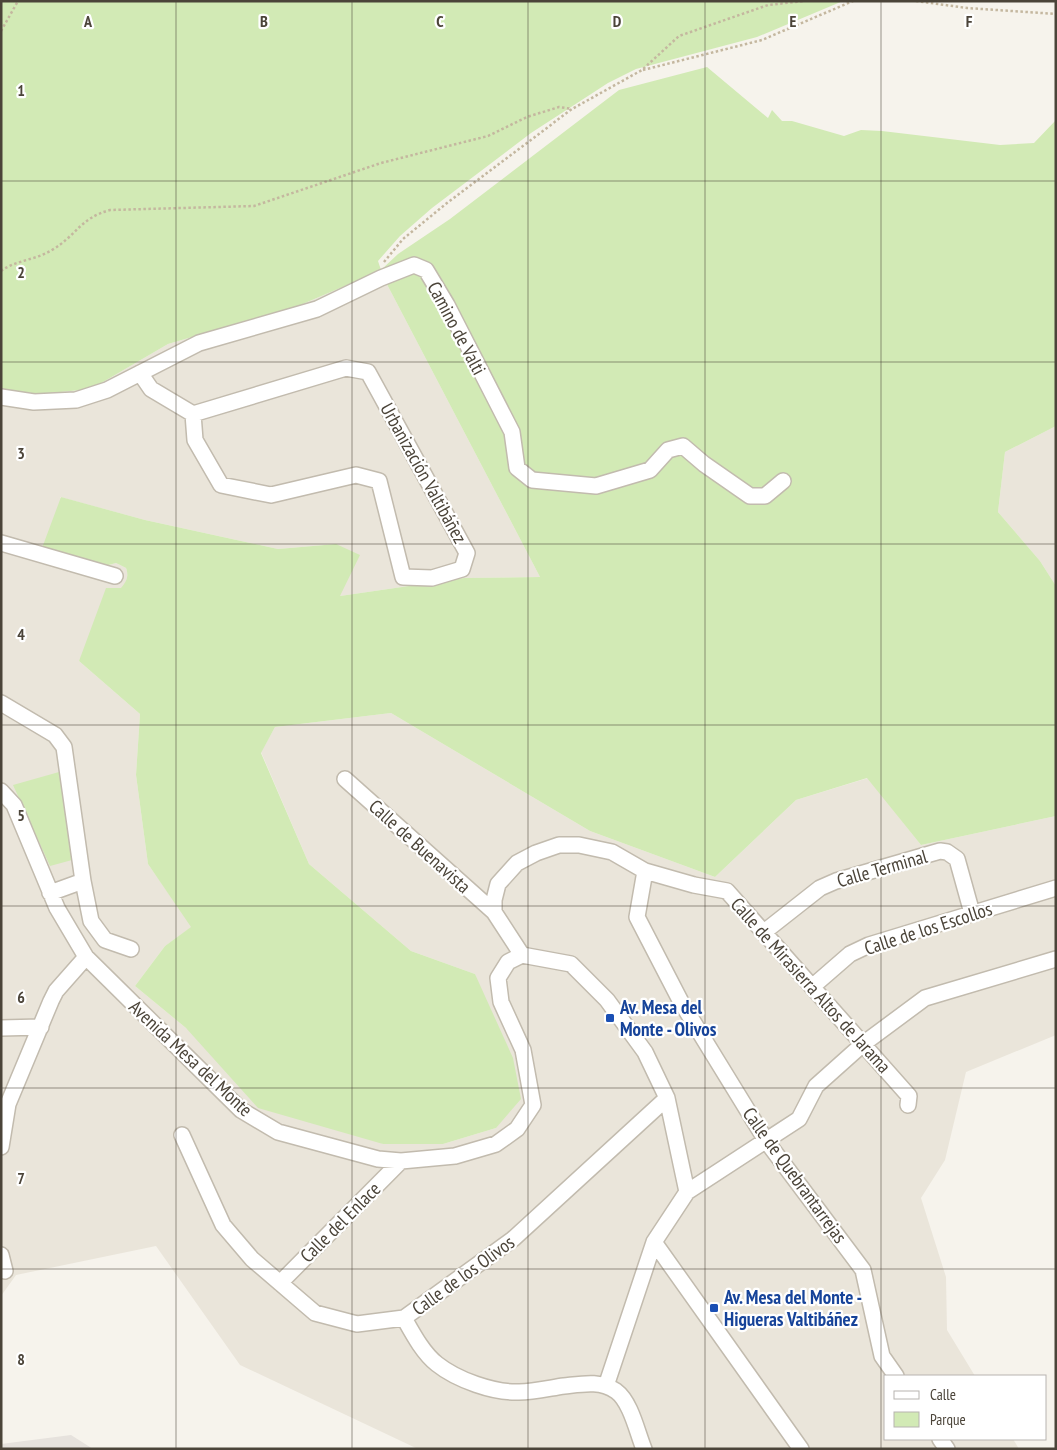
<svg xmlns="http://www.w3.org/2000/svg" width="1057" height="1450" font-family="'PT Sans Narrow',sans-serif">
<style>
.residential{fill:#eae5da}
.industrial{fill:#e6e2dd}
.green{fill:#d2eab5}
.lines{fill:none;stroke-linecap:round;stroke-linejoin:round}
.street-casing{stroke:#c2bbae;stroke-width:18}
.path{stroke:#c4b79f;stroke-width:2.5;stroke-dasharray:2.5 2.5;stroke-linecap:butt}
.street{stroke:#fff;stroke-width:15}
.grid{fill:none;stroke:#4b4439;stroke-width:1;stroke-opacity:0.55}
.transit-dot{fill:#1a4fb4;stroke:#fff;stroke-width:2}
.labels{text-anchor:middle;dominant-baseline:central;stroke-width:4.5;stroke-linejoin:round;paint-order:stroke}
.street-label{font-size:19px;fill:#4b4439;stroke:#fff}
.transit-label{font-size:19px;font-weight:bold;fill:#164399;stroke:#fff;text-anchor:start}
.grid-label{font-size:16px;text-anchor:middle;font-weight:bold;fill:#4b4439;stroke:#fff;stroke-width:4.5;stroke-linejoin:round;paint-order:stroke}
</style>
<rect width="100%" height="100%" fill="#f6f3ec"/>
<path class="residential" d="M380,271L540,577L464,578L340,596L336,544L278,549L145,520L60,497L105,566L116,563L126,568L128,574L126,582L79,661L140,714L136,775L148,864L192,927L165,946L135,986L186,1028L383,1144H443L496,1128L475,974L411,951L309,864L261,752L275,727L391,713L590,831L715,877L796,800L868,778L921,845L1056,816V1035L966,1072L945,1160L921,1198L946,1277L947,1330L975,1376H886V1439H1013L1019,1449H418L240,1365L156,1246L16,1275L1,1296V389L40,394L91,389L168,344L298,306Z
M1056,426V586L1040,561L998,512L1005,452Z"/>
<path class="industrial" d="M71,1435L93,1449H1V1444Z"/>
<path class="green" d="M1,1H843L757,37L636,69L608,83L531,133L432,208L400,236L378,261L381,270L398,254L450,219L619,90L707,67L768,118L772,110L782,121H792L844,136L861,130L882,131L1000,145L1034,143L1056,120V426L1005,452L998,512L1040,561L1056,586V816L921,845L867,778L796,800L715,877L590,831L391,713L275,727L261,753L309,864L411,951L475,974L513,1058L521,1099L496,1128L443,1144H383L258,1108L186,1028L135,986L165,946L191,927L148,864L136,775L140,714L79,661L106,588H121C127,581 129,576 126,568L116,563L105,566L42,548L61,497L145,520L278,549L336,544L360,555L340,596L464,578L540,577L380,271L298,306L168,344L91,389L40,394L1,389Z
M59,772L72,860L50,866L13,785Z"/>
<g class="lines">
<g class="street-casing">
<path id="street" d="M140,373L151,389L193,414L346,368L368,372L467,553L462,569L432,578L403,577L379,481L356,475L271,495L221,485L195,440L193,414
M1,397L34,402L76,400L107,390L199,343L317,309L381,278L414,265L426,270L447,305L512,432L517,468L532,480L596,486L650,470L668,450L683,446L704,464L750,496H765L783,481
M1,543L115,576
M1,703L55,735L64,747L83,881L50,893
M345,779L494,912
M1,791L14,805L57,908L86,957L241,1110L278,1132L378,1159L401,1161L455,1156L496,1144L517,1129L533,1105L523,1050L501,1002L498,978L508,962L522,955L571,964L607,1000L645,1052L667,1098L687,1192
M645,871L637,917L681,1002L767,1142L863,1270L882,1356L896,1376
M83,881L91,921L105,940L131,949
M764,932L820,888L836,881L940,851L947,852L957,859L972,913
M522,955L494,912V900L498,884L517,863L536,853L559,845H579L612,852L645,871L694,885L727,891L909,1096L908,1105
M812,987L850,954L869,945L1056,888
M1,1028L41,1027
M182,1135L223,1225L252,1259L315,1313L357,1324L404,1318L513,1239L667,1098
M1,1147L8,1104L51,1001L56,991L86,957
M654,1242L801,1449
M1,1255L5,1271
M280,1283L401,1161
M404,1318C413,1334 423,1353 437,1364C457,1380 494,1393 519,1392C534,1392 550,1388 564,1386C582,1384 600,1380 616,1391C631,1402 637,1432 644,1449
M606,1386L654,1242L687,1192L799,1119L816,1086L863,1044L925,998L1056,959
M940,1439L947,1449"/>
</g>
<path class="path" d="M916,1L967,8L1056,14
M1,31L18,1
M643,70L762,40L853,1
M384,262L403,239L447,203L572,109L642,70L679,36L768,5L804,1
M1,271C16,260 36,260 52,250C76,236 80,218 110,210L254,206L381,163L488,136L527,117L559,107L572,109"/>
<use href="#street" class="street"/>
</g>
<path class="grid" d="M176,1V1449M352,1V1449M528,1V1449M705,1V1449M881,1V1449M1,181H1056M1,362H1056M1,544H1056M1,725H1056M1,906H1056M1,1088H1056M1,1269H1056"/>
<g class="transit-dot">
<rect x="605" y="1013" width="10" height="10" rx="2.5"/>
<rect x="709" y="1303" width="10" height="10" rx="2.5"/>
</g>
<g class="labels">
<g class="street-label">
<text transform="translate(457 328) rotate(62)">Camino de Valti</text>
<text transform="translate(424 473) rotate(61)">Urbanización Valtibáñez</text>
<text transform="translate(420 846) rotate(42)">Calle de Buenavista</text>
<text transform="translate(882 868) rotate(-16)">Calle Terminal</text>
<text transform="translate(928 928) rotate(-18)">Calle de los Escollos</text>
<text transform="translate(811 985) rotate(48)">Calle de Mirasierra Altos de Jarama</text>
<text transform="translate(191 1058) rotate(43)">Avenida Mesa del Monte</text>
<text transform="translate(795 1175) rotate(54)">Calle de Quebrantarrejas</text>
<text transform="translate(340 1222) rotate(-45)">Calle del Enlace</text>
<text transform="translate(463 1275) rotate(-36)">Calle de los Olivos</text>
</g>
<g class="transit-label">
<text x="620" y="1007">Av. Mesa del<tspan x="620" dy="22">Monte - Olivos</tspan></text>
<text x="724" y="1297">Av. Mesa del Monte -<tspan x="724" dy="22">Higueras Valtibáñez</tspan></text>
</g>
</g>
<g class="grid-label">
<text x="88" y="27">A</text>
<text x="264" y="27">B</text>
<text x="440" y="27">C</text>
<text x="617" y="27">D</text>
<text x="793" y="27">E</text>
<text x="969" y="27">F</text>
<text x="21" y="96">1</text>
<text x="21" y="278">2</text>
<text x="21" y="459">3</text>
<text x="21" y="640">4</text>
<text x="21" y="821">5</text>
<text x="21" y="1003">6</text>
<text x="21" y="1184">7</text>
<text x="21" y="1365">8</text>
</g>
<rect width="1057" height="1450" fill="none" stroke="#4b4439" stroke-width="5"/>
<rect x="884" y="1375" width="162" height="65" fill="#ffffff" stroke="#b7b4b0"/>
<rect x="894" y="1391" width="25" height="8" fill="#ffffff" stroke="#b7b4b0"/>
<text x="930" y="1400" font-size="15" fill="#4b4439">Calle</text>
<rect x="894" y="1412" width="25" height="15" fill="#d2eab5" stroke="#b7b4b0"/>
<text x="930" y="1425" font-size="15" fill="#4b4439">Parque</text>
</svg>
